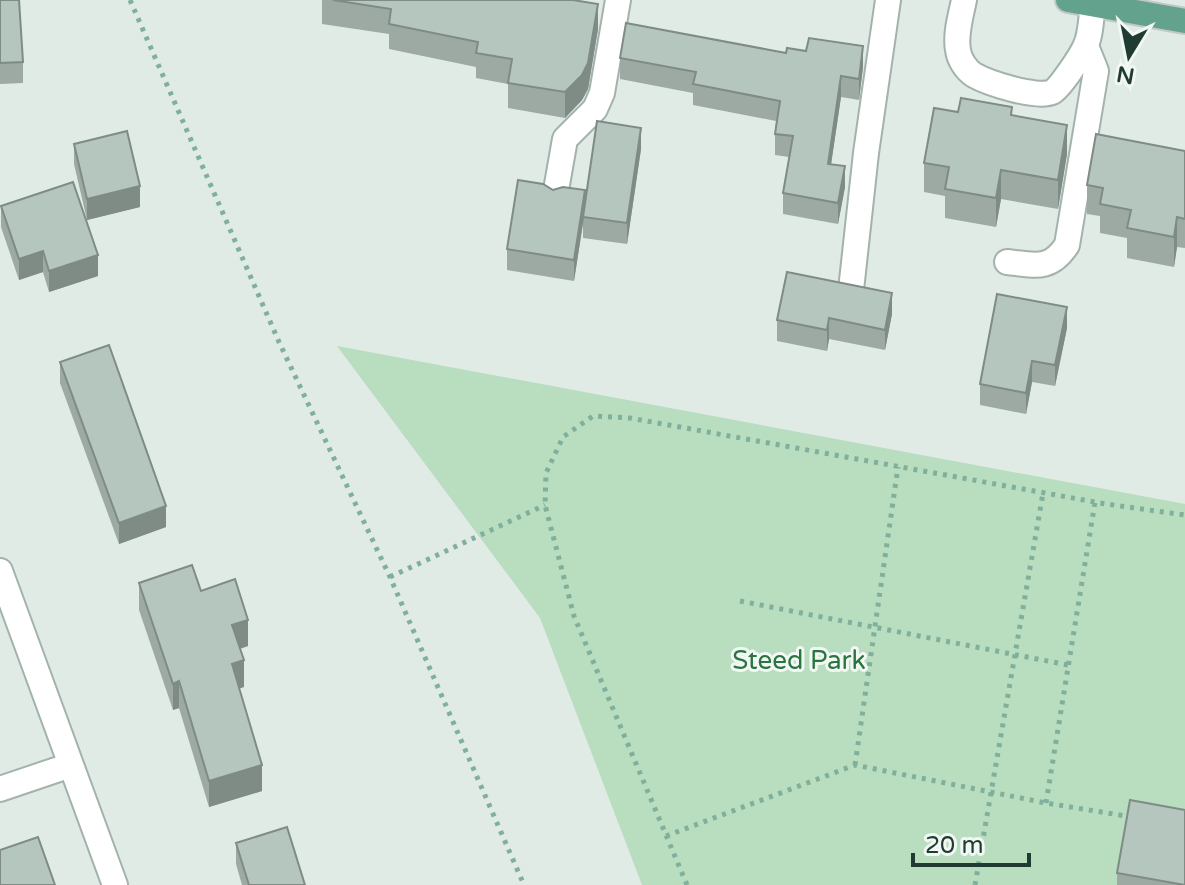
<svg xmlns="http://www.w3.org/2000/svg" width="1185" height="885" font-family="'Varela Round',sans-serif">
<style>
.green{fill:#b8ddbf}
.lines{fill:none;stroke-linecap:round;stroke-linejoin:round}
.minor-casing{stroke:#a3b3ac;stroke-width:28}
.major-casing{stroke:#c1c8c6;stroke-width:28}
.path{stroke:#80b09c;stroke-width:5;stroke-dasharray:4 6;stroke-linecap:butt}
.minor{stroke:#fff;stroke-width:24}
.major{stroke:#63a28c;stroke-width:24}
.wall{fill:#9caaa3}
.shaded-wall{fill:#7f8b85}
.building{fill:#b5c6be;stroke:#7f8b85;stroke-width:2}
.labels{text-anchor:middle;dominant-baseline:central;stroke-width:6;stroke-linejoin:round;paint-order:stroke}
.park-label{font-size:26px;fill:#2a743f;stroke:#f1f8f4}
</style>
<rect width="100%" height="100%" fill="#e0ebe5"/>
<path class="green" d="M337,346L1185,504V885H642L540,618Z"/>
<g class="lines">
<g class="minor-casing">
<path id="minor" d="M964,0C961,15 955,34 958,50C959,59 966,70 974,75C988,83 1037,99 1052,92C1060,88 1081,56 1085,47C1091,36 1091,17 1093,4
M555,196L565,139L595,109L602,93L618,0
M1007,262C1035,265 1050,271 1067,245L1096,71L1086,46
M851,290L866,153L888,0
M0,571L115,885
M0,789L71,765"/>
</g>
<g class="major-casing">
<path id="major" d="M1068,0L1185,21"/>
</g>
<path class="path" d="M130,0L279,342L390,577L524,885
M390,577L545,505
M740,601L1068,665
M855,765L898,467
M1046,803L1095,502
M666,836L855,765L1046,803L1132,817
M687,885L574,616L545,505L546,473L563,437L593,416L630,418L1106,504L1185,515
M975,885L1043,493"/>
<use href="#minor" class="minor"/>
<use href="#major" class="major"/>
</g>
<path class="wall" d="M0,0L23,62V83L0,84Z
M322,0H573L598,29L588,89L582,100L565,118L508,108V84L476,78V67L389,49V34L322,24Z
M786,53L863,67L859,100L841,97L831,164L845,187L838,224L783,214V193L789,157L775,155V134L776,121L693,105V93L620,79V58Z
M958,112L1012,115L1067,154L1058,209L1001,199L996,227L945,218V196L924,192V163Z
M74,144L140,207L87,220L74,164Z
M641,149L627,244L583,238V222L574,281L507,270V249L553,190L585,205Z
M1185,151V248L1177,247L1174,267L1127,258V238L1100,233V216L1087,214V185Z
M1,206L98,276L49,292L43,272L19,280L1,227Z
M892,314L885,350L829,339L827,351L777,341V320Z
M1067,328L1055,386L1032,382L1026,414L980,405V384Z
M60,362L166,527L119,544L60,383Z
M139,583L201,591L248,646L240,649L244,687L239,688L262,791L209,807L179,708L173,710L139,610Z
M236,843L305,885H242L236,864Z
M1117,873L1185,885H1117Z"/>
<path class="shaded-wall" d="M598,4V29L588,89L582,100L565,118V92Z
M863,46V67L859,100V79Z
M841,76V97L828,185V164Z
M1067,125V154L1058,209V180Z
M641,128V149L627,244V223Z
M845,166V187L838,224V203Z
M1001,170V199L996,227V198Z
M140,186V207L87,220V199Z
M585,190V211L574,281V260Z
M1177,217V247L1174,267V237Z
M43,251V272L19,280V259Z
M98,255V276L49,292V271Z
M892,293V314L885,350V330Z
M1067,307V328L1055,386V365Z
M829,318V339L827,351V330Z
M1032,361V382L1026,414V393Z
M166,506V527L119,544V523Z
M248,620V646L232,651V625Z
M244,660V687L232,691V664Z
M179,681V708L173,710V684Z
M262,765V791L209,807V781Z"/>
<path class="building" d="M0,0H19L23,62L0,63Z
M333,0H573L598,4L588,63L582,75L565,92L508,83L512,59L476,53L478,42L389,24L391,9Z
M626,23L786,53L787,48L806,51L809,38L863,46L859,79L841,76L828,164L845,166L838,203L783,193L793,136L775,134L780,101L693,84L696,72L620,58Z
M961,98L1012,107L1011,115L1067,125L1058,180L1001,170L996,198L945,189L949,167L924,163L934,108L958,112Z
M597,121L641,128L627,223L583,217Z
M127,131L140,186L87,199L74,144Z
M1096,134L1185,151V219L1177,217L1174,237L1127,228L1131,210L1100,204L1103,188L1087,185Z
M518,180L543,184L553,190L563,187L585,190L574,260L507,249Z
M73,182L98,255L49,271L43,251L19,259L1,206Z
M787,272L892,293L885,330L829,318L827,330L777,320Z
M997,294L1067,307L1055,365L1032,361L1026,393L980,384Z
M109,345L166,506L119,523L60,362Z
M192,565L201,591L235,579L248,620L232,625L244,660L232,664L262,765L209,781L179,681L173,684L139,583Z
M1130,800L1185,810V885L1117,873Z
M287,827L305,885H249L236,843Z
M38,837L55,885H0V850Z"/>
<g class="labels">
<g class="park-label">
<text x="799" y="660">Steed Park</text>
</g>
</g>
<g transform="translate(1129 56) rotate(190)" stroke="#f1f8f4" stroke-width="6" paint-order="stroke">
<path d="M0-6L14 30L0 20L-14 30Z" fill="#203c32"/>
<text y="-12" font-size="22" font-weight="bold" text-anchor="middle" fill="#203c32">N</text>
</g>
<path d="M913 853v12h116v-12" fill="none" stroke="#203c32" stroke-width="4"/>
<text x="925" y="853" font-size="24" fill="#203c32" stroke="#f1f8f4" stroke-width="6" paint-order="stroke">20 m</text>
</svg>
